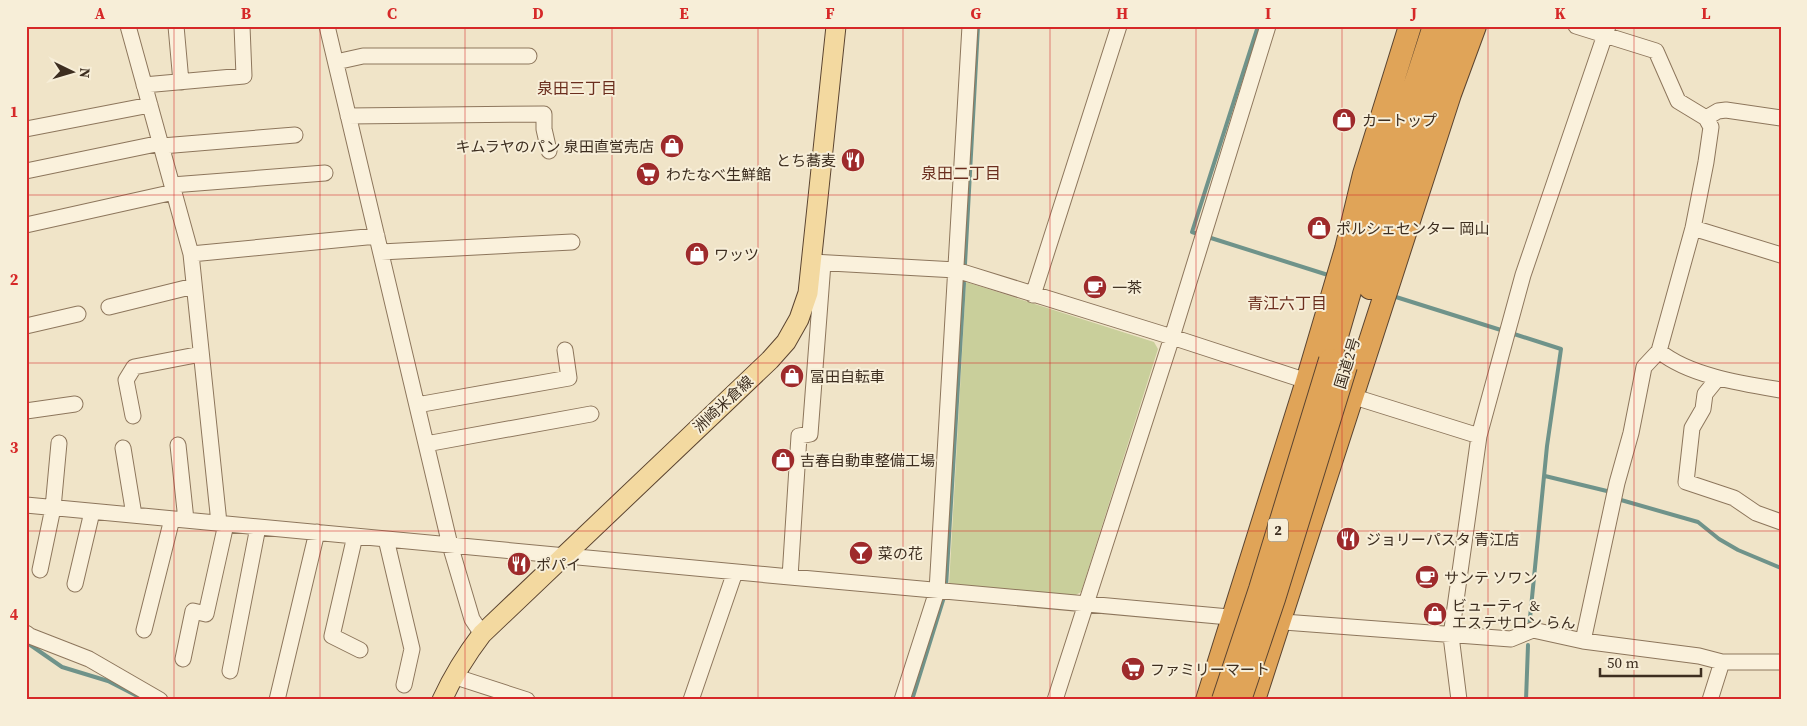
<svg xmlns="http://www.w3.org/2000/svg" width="1807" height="726" font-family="'Source Serif 4','Noto Sans JP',serif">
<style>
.green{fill:#c9cf9b}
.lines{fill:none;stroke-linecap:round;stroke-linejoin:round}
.stream{stroke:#6f938a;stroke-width:4}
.minor-casing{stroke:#8d765c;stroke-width:17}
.major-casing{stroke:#5b4430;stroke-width:21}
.highway-casing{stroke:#5b4430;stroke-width:24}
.minor{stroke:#faf1dc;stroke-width:15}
.major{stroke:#f3d9a0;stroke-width:19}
.highway{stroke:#e0a458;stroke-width:22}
.highway-bridge-casing{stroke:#5b4430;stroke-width:24;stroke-linecap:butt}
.highway-bridge{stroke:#e0a458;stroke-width:22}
.grid{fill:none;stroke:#d62828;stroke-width:1;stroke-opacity:0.55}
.labels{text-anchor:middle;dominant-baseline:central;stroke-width:4;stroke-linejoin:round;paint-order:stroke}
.shield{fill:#f7eed8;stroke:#756857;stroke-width:1}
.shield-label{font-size:14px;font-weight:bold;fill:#3d2e20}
.poi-label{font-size:15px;fill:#3d2e20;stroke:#f7eed8;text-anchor:start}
.street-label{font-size:15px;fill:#3d2e20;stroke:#f7eed8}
.neighbourhood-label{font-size:16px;fill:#6b2e1e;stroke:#f7eed8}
.neatline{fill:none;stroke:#d62828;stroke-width:2}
.grid-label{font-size:16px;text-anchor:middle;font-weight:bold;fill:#d62828}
</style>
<rect width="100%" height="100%" fill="#f0e4c8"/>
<path class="green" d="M966,282L1154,342L1158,349L1081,592L1074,596L949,585Z"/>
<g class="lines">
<path class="stream" d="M1195,233L1192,232L1258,26
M1211,238L1328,275
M965,264L978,26
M1396,297L1504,331
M1511,333L1561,349L1547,446L1529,628
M1545,476L1611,492
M1621,500L1698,522L1719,539L1738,550L1781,568
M946,587L964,283
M26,642L62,667L108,681L145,700
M912,700L945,594
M1526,700L1528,645"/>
<g class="minor-casing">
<path id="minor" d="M128,26L191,254L219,523
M176,26L181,82
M327,26L450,545L472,619L482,634
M1576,26L1656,51L1678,101L1706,118L1711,127L1706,162L1693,228L1659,351L1644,367L1631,433L1617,483L1583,641
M336,62L363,56H529
M144,85L244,76L242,26
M348,116L544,114V129L549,151
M1706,118L1718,111L1726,110L1781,118
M26,129L150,105
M162,146L295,135
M26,171L161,143
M172,185L325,173
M26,225L174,192
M1693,228L1781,255
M381,252L572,242
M191,254L377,236
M812,262L956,270L1172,337L1316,384
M1033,295L1119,26
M109,307L194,286
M26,326L78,314
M1659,351C1689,376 1744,384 1781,390
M1718,378L1705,394L1703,409L1692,428L1686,482L1734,498L1756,513L1781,522
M1345,394L1479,436
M417,405L569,378L565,350
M26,411L75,404
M133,416L126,380L134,367L201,354
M426,444L591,414
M178,445L186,520
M123,448L134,515
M26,505L790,577L1240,618
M355,536L332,636L360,650
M386,539L412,649L404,685
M40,570L53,508L59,443
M790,577L799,436L810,434L823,263
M75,584L92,512
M1270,621L1511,639L1533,630L1583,641L1699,656L1722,662H1781
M144,630L172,519
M26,633L30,636L89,659L160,700
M183,659L193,611L206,614L226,524
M230,671L258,527
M453,676L527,700
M277,700L317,532
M691,700L735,572
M902,700L937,591L970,26
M1055,700L1172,337L1268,26
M1459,700L1451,636L1479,436L1523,275L1608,26
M1710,700L1722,662"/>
</g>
<g class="major-casing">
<path id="major" d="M442,700C453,676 466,655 482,634L770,360L786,342L799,319L808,293L836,26"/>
</g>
<g class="highway-casing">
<path id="highway" d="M1370,288L1452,26
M1330,360L1371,219L1434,26
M1207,700L1307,381L1346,249L1364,174L1410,26
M1254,700L1450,94L1475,26"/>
</g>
<use href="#minor" class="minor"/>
<use href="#major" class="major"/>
<use href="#highway" class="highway"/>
<g class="highway-bridge-casing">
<path id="highway-bridge" d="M1223,700L1260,589L1330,360
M1240,700L1274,599L1346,366"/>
</g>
<use href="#highway-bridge" class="highway-bridge"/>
</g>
<path class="grid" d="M174,26V700M320,26V700M465,26V700M612,26V700M758,26V700M903,26V700M1050,26V700M1196,26V700M1342,26V700M1488,26V700M1634,26V700M26,195H1781M26,363H1781M26,531H1781"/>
<defs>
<g id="shop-disc" transform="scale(1.25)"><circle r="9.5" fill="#9e2a2b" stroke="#f7eed8"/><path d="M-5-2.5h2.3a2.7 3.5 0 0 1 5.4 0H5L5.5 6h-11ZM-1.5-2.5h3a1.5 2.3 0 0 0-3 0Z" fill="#fff"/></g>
<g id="restaurant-disc" transform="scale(1.25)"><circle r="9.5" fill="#9e2a2b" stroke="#f7eed8"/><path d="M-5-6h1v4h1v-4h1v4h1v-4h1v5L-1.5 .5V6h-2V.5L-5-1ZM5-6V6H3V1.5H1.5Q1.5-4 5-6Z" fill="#fff"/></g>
<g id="supermarket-disc" transform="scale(1.25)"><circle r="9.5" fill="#9e2a2b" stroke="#f7eed8"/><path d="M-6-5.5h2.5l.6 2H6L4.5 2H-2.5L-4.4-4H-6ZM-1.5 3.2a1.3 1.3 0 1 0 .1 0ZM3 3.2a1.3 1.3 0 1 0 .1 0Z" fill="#fff"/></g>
<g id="cafe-disc" transform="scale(1.25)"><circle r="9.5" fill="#9e2a2b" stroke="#f7eed8"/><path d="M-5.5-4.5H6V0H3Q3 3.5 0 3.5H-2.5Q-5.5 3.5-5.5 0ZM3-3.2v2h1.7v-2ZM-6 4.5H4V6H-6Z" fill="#fff"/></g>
<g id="bar-disc" transform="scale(1.25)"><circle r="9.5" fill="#9e2a2b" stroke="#f7eed8"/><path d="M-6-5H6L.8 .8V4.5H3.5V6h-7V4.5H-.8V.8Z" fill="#fff"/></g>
</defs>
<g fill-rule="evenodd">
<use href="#shop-disc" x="1344" y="120"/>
<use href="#shop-disc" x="672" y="146"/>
<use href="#restaurant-disc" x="853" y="160"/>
<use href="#supermarket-disc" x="648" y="174"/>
<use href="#shop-disc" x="1319" y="228"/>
<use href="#shop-disc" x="697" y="254"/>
<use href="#cafe-disc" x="1095" y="287"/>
<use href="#shop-disc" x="792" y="376"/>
<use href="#shop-disc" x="783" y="460"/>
<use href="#restaurant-disc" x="1348" y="539"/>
<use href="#bar-disc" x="861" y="553"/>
<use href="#restaurant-disc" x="519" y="564"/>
<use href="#cafe-disc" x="1427" y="577"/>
<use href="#shop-disc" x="1435" y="614"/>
<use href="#supermarket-disc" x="1133" y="669"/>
</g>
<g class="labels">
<rect class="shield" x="1268" y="518.5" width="20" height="23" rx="4"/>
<g class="shield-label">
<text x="1278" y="530">2</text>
</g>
<g class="poi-label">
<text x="1362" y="120">カートップ</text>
<text x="654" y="146" text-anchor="end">キムラヤのパン 泉田直営売店</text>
<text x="836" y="160" text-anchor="end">とち蕎麦</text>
<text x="666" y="174">わたなべ生鮮館</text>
<text x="1336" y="228">ポルシェセンター 岡山</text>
<text x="714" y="254">ワッツ</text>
<text x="1112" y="287">一茶</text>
<text x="810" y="376">冨田自転車</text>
<text x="800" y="460">吉春自動車整備工場</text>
<text x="1366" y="539">ジョリーパスタ 青江店</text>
<text x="878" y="553">菜の花</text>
<text x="536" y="564">ポパイ</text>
<text x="1444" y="577">サンテ ソワン</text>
<text x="1452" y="605">ビューティ &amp;<tspan x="1452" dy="17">エステサロン らん</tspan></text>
<text x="1150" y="669">ファミリーマート</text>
</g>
<g class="street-label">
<text transform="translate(1347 363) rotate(-73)">国道2号</text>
<text transform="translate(723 404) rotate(-43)">洲崎米倉線</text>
</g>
<g class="neighbourhood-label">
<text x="577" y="88">泉田三丁目</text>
<text x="961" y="173">泉田二丁目</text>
<text x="1287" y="303">青江六丁目</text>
</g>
</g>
<rect width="1807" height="726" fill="none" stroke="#f7eed8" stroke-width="55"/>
<g transform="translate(72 72) rotate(95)" stroke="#f7eed8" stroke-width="4" paint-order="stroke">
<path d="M0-4L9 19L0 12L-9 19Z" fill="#3d2e20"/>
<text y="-8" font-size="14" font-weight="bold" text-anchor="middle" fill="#3d2e20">N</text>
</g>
<path d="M1600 668v8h101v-8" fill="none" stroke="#3d2e20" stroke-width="2.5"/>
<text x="1607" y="668" font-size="15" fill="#3d2e20" stroke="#f7eed8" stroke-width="4" paint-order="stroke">50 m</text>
<rect x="28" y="28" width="1752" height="670" class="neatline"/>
<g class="grid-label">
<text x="100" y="19">A</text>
<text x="246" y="19">B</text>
<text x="392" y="19">C</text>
<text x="538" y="19">D</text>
<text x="684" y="19">E</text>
<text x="830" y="19">F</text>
<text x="976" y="19">G</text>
<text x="1122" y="19">H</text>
<text x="1268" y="19">I</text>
<text x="1414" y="19">J</text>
<text x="1560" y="19">K</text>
<text x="1706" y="19">L</text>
<text x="14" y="117">1</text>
<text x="14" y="285">2</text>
<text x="14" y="453">3</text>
<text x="14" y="620">4</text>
</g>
</svg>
